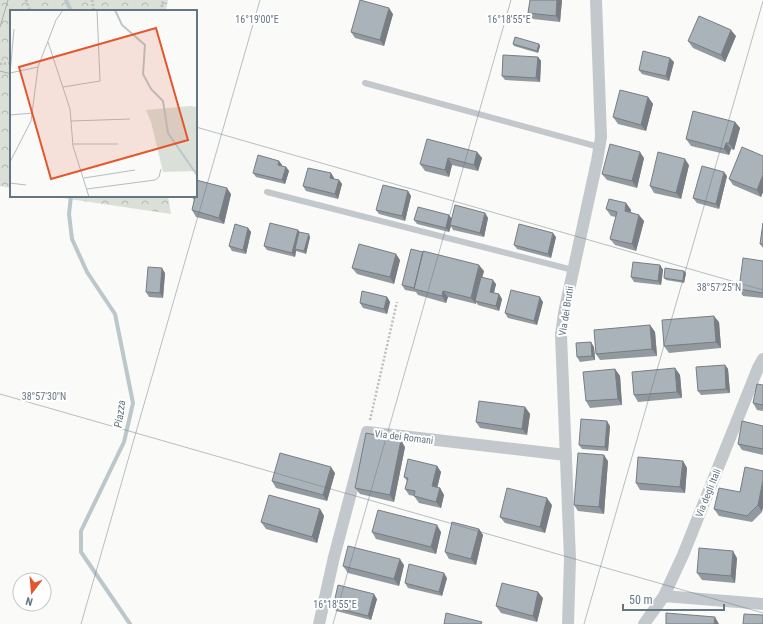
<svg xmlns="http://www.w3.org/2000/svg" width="763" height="624" font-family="'Roboto Condensed',sans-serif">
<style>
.park{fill:url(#park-crowns)}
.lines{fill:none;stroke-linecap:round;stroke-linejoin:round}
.stream{stroke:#bbc7cb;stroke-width:4}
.path{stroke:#bbbfc2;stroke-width:2.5;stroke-dasharray:2 2;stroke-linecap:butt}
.lane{stroke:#c3c8cc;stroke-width:6}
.street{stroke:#c3c8cc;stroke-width:12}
.wall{fill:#929a9f}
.shaded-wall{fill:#777d82}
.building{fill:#aab3b9;stroke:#777d82}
.ticks{fill:none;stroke:#657683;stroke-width:1;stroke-opacity:0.45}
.labels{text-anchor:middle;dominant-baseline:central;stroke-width:4;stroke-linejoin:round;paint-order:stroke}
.street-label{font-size:10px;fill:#657683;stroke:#fff}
.water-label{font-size:11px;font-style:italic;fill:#60757c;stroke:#fff}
.inset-river{fill:none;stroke:#bbc7cb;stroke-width:2}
.inset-road{fill:none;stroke:#b5bdc2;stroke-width:1}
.view{fill:#e4572e;fill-opacity:0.15;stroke:#e4572e;stroke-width:2}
.inset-edge{fill:none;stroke:#657683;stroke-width:2}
.ticks-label{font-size:10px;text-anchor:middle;fill:#657683;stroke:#fff;stroke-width:4;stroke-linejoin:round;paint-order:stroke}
</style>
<defs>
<pattern id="park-crowns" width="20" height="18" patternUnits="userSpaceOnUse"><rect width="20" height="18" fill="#dadfd7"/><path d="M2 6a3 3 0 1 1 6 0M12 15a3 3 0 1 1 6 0" fill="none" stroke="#b4b9b4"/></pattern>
</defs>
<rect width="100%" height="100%" fill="#fafaf8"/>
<path class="park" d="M0,0H168L166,11H11V188L0,186Z
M48,196H168L171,214L49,196Z"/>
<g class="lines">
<path class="stream" d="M66,0L71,11
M71,196L69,214L72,239L87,272L115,314L133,403L124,442L81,531V552L130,624"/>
<path class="path" d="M26,0L30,11
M92,0L94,11
M161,11L163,0
M0,64L11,63
M370,420L397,302"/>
<path class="lane" d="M365,83L599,147
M267,192L573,270"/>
<path class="street" d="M664,596L763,604
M319,624L334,557L367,432L566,455
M568,624L570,559L561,335L564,313L597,161L601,137L596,0
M644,624L664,596L683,555L758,368L763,359"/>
</g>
<path class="wall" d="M530,0H562L560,22L533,19L528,13Z
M393,14L384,46L355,38L351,32Z
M736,36L725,62L693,48L688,41Z
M513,44H539L540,46L538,53L514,46Z
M538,57L541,61L540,82L505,80L502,76Z
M674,62L669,81L642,74L639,70Z
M648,97L653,104L646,131L618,124L613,117Z
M735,122L740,128L734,150L731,149L729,155L691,146L686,139Z
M477,152L482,158L478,171L452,165L449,177L425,171L420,164Z
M763,156V192L761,197L733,185L729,179Z
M644,158L637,188L607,180L602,174Z
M279,161L282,165V166L286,167L289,171L285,184L256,177L253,173Z
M689,165L681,199L654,193L650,186Z
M331,173L334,178V179L339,180L342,184L338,199L306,191L303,186Z
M727,176L719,209L697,203L693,198Z
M408,191L411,196L405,221L379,214L376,210Z
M231,194L224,224L196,217L192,210L194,200L191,196Z
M626,203L631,210L630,212L639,215L644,221L636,251L615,245L610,239L616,217L611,216L606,209Z
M485,213L488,218L484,237L453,230L451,226L449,232L417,224L414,220L452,218Z
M763,223V248L760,244Z
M248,228L251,232L246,254L232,251L229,246Z
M298,230L299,232L310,237L306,254L296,251L295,257L267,250L264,246Z
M556,237L551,258L517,249L514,245Z
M400,260L394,284L357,274L352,268Z
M763,261V298L743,296L739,289Z
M660,265L663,270L661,285L634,282L631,277Z
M484,271L482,277L496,284L494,293L499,294L502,299L499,311L478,305L476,302V304L448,297L446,303L418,295L416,292L405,290L402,285Z
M684,271L686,273L684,283L666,280L664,278Z
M165,273L163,298L149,297L146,292Z
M387,297L390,302L387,314L363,308L360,303Z
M543,302L537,325L508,318L505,313Z
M719,322L721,348L669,353L664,346Z
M650,325L655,332L657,356L600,360L596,354Z
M594,347L595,360L580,362L577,357Z
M725,365L728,369L730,393L701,395L698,391Z
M675,368L680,375L682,398L638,402L634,395Z
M615,369L620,376L622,405L590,408L586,401Z
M763,385V411L757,410L753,403Z
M525,407L530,414L527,435L480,428L476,422Z
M610,426L608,451L582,449L579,445Z
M763,426V455L742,450L738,444Z
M405,447L394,502L360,494L355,488Z
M608,461L604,514L578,511L574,505Z
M683,461L687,468L685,493L640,490L636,483Z
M437,466L441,472L437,488H440L444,495L441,508L419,503L414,496L409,495L405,489L407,481L404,477Z
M745,467L762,512L752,522L719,516L714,509L740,492Z
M335,473L327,501L276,488L272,481Z
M552,505L545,533L505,523L500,517Z
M320,509L324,516L317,543L266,529L261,522Z
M479,529L483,535L476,565L449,559L445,552Z
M372,532H441L436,554L376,539Z
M737,558L735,583L702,580L697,573Z
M404,565L399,586L348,573L343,566Z
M447,578L442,596L408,588L405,583Z
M543,598L537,622L501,613L496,606Z
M377,599L371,620L336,611L333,607Z"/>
<path class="shaded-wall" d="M557,0H562L560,22L556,16Z
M389,8L393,14L384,46L380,40Z
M731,30L736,36L725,62L721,55Z
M539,44L540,46L538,53L537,51Z
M538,57L541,61L540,82L536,78Z
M670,58L674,62L669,81L666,76Z
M648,97L653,104L646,131L641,125Z
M735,122L740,128L734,150L729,143Z
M726,143L731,149L729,155L724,149Z
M477,152L482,158L478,171L474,165Z
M640,152L644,158L637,188L632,181Z
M448,158L452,165L449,177L445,170Z
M685,159L689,165L681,199L676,193Z
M279,161L282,165L281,169L278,165Z
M286,167L289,171L285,184L282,180Z
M724,172L727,176L719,209L716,204Z
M331,173L334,178L333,182L330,178Z
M763,175V192L761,197L757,190Z
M339,180L342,184L338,199L335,194Z
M227,188L231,194L224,224L219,218Z
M408,191L411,196L405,221L402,216Z
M626,203L631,210L629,217L625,211Z
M485,213L488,218L484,237L480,233Z
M449,215L452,219L450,225L451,226L449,232L446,228Z
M639,215L644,221L636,251L632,244Z
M248,228L251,232L246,254L243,250Z
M298,230L301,234L295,249L296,251L295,257L292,253Z
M553,233L556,237L551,258L548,254Z
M309,234L310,237L306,254L304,251Z
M396,254L400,260L394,284L390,277Z
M479,265L484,271L476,301H475L476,302V304L471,298Z
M660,265L663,270L661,285L658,281Z
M162,268L165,273L163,298L160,293Z
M684,271L686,273L684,283L683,281Z
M493,280L496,284L493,296L490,292Z
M443,291L448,297L446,303L442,296Z
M499,294L502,299L499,311L496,306Z
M387,297L390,302L387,314L384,309Z
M540,297L543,302L537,325L534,321Z
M714,316L719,322L721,348L716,342Z
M650,325L655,332L657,356L652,349Z
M591,342L594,347L595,360L592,356Z
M725,365L728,369L730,393L726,389Z
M675,368L680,375L682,398L677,392Z
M615,369L620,376L622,405L618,399Z
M525,407L530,414L527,435L522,429Z
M607,421L610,426L608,451L605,447Z
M401,440L405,447L394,502L390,495Z
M604,455L608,461L604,514L599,507Z
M683,461L687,468L685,493L680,487Z
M437,466L441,472L436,493L432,486Z
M331,467L335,473L327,501L323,495Z
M763,480V508L762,512L758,505Z
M440,488L444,495L441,508L436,502Z
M547,498L552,505L545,533L540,527Z
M320,509L324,516L317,543L312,537Z
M437,525L441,532L436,554L431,547Z
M479,529L483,535L476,565L471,559Z
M733,551L737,558L735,583L731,576Z
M400,559L404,565L399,586L394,579Z
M444,573L447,578L442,596L439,592Z
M538,592L543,598L537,622L533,616Z
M374,594L377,599L371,620L368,616Z
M715,617L719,624H714Z"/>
<path class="building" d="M360,0L389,8L380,40L351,32Z
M530,0H557L556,16L528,13Z
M699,16L731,30L721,55L688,41Z
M515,37L539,44L537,51L513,44Z
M643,51L670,58L666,76L639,70Z
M503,55L538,57L536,78L502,76Z
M620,90L648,97L641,125L613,117Z
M693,111L735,122L729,143H726L724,149L686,139Z
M427,139L477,152L474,165L448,158L445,170L420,164Z
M610,144L640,152L632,181L602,174Z
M742,147L763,156V175L757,190L729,179Z
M658,152L685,159L676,193L650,186Z
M258,155L279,161L278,165L286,167L282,180L253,173Z
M702,166L724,172L716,204L693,198Z
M308,168L331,173L330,178L339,180L335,194L303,186Z
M196,180L227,188L219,218L192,210L195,197L193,196H196Z
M383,185L408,191L402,216L376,210Z
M609,199L626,203L625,211L639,215L632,244L610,239L617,212L606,209Z
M455,205L485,213L480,233L450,225Z
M418,207L449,215L446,228L414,220Z
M270,223L298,230L292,253L264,246Z
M763,223V244H760Z
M235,224L248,228L243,250L229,246Z
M519,224L553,233L548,254L514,245Z
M299,232L309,234L304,251L295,249Z
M359,244L396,254L390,277L352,268Z
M411,249L423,252L414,288L402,285Z
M423,251L479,265L471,298L443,291L442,296L414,289Z
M743,258L763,261V293L739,289Z
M633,262L660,265L658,281L631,277Z
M148,267L162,268L160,293L146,292Z
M665,268L684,271L683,281L664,278Z
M481,277L493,280L490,292L499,294L496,306L475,301Z
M511,290L540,297L534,321L505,313Z
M362,291L387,297L384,309L360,303Z
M714,316L716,342L664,346L662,320Z
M650,325L652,349L596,354L594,330Z
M591,342L592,356L577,357L576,343Z
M725,365L726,389L698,391L696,367Z
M675,368L677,392L634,395L632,372Z
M615,369L618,399L586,401L583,372Z
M757,384L763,385V405L753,403Z
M479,401L525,407L522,429L476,422Z
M581,419L607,421L605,447L579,445Z
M742,421L763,426V449L738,444Z
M366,433L401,440L390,495L355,488Z
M280,453L331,467L323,495L272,481Z
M578,453L604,455L599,507L574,505Z
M638,457L683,461L680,487L636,483Z
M408,459L437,466L432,486L440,488L436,502L414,496L415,491L405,489L408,478L404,477Z
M745,467L763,471V480L758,505L747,516L714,509L719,488L740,492Z
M507,488L547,498L540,527L500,517Z
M269,495L320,509L312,537L261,522Z
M378,510L437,525L431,547L372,532Z
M452,522L479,529L471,559L445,552Z
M348,546L400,559L394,579L343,566Z
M699,548L733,551L731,576L697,573Z
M409,564L444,573L439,592L405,583Z
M502,583L538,592L533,616L496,606Z
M338,585L374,594L368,616L333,607Z
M446,613L482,622L481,624H444Z
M666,613L715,617L714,624H666Z
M744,614L763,615V624H743Z"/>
<path class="ticks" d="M0,27L8,0M0,71L11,74M196,127L763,290M0,394L763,613M81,624L260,0M333,624L511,0M584,624L763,1"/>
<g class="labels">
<g class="street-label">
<text transform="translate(566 311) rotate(-81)">Via dei Brutii</text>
<text transform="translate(404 437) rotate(7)">Via dei Romani</text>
<text transform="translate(708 493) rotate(-68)">Via degli Itali</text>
</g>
<g class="water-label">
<text transform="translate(120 414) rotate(-82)">Piazza</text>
</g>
</g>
<g transform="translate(10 10)">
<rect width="187" height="187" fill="#fafaf8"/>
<path d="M180,96L187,97V161L153,162L141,112L136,100Z" fill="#dadfd7"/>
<path d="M155.5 154a5.5 5.5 0 1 1 11 0a5.5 5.5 0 1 1-11 0Z" fill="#dadfd7"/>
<path class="inset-river" d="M105,0L112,15L135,35L133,64L141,79L153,91L158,123L187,165"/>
<path class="inset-road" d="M38,32L60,99L63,136L79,187M0,63L28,57M0,64L4,19M53,77L90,71L87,0M0,105L23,103M61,111L120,109M63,134H108M0,152L21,111L28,57L46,10L53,0M74,168L125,160M0,173L16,175M77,179L145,170L149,167L151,159"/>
<path class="view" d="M146,18L178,130L41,169L9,57Z"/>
<rect width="187" height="187" class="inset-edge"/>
</g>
<g class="ticks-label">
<text x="257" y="23">16°19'00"E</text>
<text x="509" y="23">16°18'55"E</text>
<text x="719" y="291">38°57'25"N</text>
<text x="44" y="400">38°57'30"N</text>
<text x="335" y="608">16°18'55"E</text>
</g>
<g transform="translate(32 592) rotate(196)"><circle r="19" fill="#ffffff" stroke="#c1c8cd"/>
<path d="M0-3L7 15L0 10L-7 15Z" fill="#e4572e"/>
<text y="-6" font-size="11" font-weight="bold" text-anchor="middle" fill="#657683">N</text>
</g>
<path d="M623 604v6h101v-6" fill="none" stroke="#657683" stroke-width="2"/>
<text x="629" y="604" font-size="12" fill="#657683" stroke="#ffffff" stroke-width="3" paint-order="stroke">50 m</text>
</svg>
